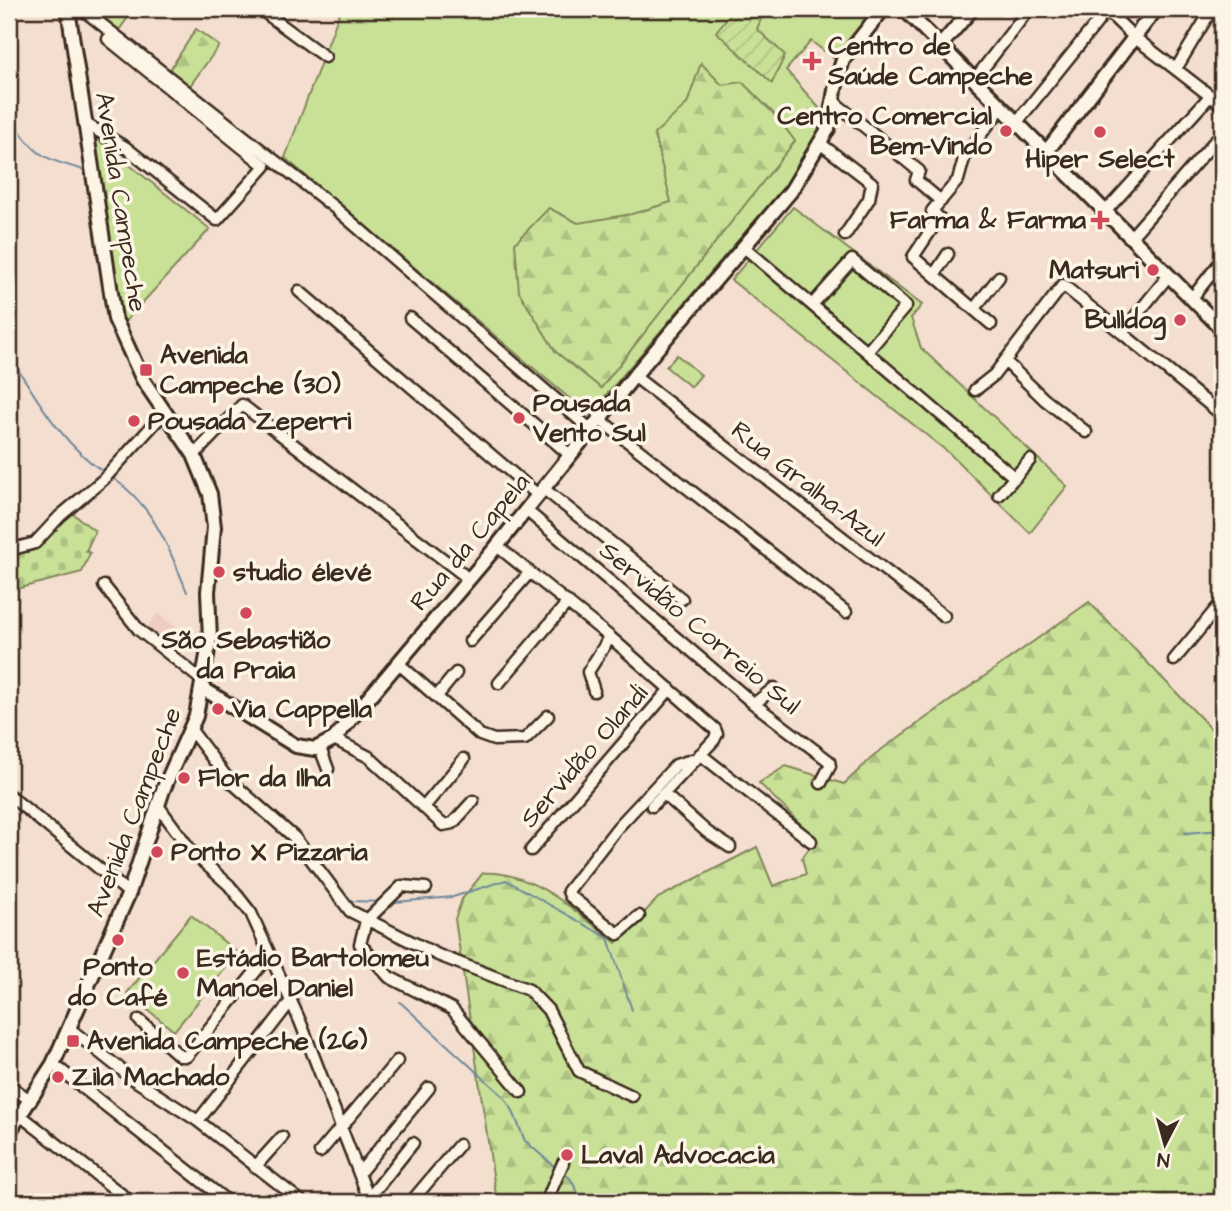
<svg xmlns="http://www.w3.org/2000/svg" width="1231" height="1211" font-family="'Architects Daughter',sans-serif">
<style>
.built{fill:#efcec1}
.green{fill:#c8e197;stroke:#82865a;stroke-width:2}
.forest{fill:url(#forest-firs);stroke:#82865a;stroke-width:2}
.cemetery{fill:url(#cemetery-stones);stroke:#82865a;stroke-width:2}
.garden{fill:url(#garden-furrows);stroke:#82865a;stroke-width:2}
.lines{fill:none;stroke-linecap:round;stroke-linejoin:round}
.stream{stroke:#6f889b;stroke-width:2}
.minor-casing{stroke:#3b2a1e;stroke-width:15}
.major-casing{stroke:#3b2a1e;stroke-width:18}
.minor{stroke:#fcf5e5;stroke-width:10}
.major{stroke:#fcf5e5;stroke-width:12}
.poi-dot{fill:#d1495b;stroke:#fcf5e5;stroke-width:2.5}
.labels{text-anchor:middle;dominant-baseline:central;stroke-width:7;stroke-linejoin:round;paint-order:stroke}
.poi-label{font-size:26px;font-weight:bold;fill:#3b2a1e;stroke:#fcf5e5;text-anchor:start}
.street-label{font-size:26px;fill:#3b2a1e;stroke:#fcf5e5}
</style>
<defs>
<pattern id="forest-firs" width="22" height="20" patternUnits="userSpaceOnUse" patternTransform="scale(1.75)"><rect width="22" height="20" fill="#c8e197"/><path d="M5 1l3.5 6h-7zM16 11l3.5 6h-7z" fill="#adc182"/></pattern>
<pattern id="cemetery-stones" width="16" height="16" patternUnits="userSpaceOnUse" patternTransform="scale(1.75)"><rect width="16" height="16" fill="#c8e197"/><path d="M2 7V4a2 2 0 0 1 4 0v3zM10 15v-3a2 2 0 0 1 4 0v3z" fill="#adc182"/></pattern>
<pattern id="garden-furrows" width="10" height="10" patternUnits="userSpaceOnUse" patternTransform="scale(1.75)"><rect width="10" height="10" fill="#c8e197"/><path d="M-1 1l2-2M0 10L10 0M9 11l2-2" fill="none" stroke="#adc182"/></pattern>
</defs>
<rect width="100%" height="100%" fill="#f4ded0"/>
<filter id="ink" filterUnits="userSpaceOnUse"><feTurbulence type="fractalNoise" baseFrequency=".0143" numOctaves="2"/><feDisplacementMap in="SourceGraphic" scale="14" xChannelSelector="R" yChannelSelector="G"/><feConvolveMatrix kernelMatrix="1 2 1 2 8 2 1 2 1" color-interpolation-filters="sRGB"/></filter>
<g filter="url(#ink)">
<path class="built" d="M158,613L185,635L173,650L146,628Z"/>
<path class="green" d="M341,9H861L868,17L836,60L811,41L786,70L827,117L805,162L589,415L285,158Z
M93,136L210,229L122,325Z
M793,207L922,305L911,318L921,348L1067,486L1030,533L949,453L731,280Z
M677,355L701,375L691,387L666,367Z
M191,915L238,953L174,1031L127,993Z"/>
<path class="forest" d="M91,9H134L119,30Z
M196,29L219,46L189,87L169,71Z
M701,63L722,85L742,82L776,116L795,141L601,388L556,352L519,292L515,243L549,208L578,223L632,214L671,202L654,134L687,104Z
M1089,602L1222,740V1202H497L455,919L462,899L483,873C534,870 579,914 616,943L658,898L757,847L773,886L806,874L802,858L816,839L759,783L786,766L844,784L878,752Z"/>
<path class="cemetery" d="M72,513L95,531L86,551L90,553L82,572L9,591V556L34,550Z"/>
<path class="garden" d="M734,9H756L763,14L757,29L785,55L772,83L716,32Z"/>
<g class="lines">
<path class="stream" d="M9,115C35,154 37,157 84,170
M9,355C36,397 62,445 104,472
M114,479C153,505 170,550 187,592
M281,819L290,827
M1185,833L1222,830
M331,878L352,901L382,902
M395,902L453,897L506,880L608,938L632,1010
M400,1002L503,1096L512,1109L525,1141L555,1167
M562,1172L570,1178L583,1202"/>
<g class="minor-casing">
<path id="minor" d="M82,9L335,208L590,429
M260,9L325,57
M1105,9L1134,37L1222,105
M916,20L925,9
M1176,69L1212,9
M975,79L1029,9
M834,102L919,171L916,180L941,201
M1017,122L1099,20
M86,124L125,147L217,220L265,166L108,39
M821,144L872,183L869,199L845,235
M1106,211L1210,96
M1131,237L1222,133
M744,247L1015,478
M934,275L948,254
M299,291L538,495
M1192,298L1222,260
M812,305L852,260L906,306L867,352
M974,309L999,277
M410,318L570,455
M1213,319L1222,307
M991,324L913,257L939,218L932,211L958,180L965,155L1002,107
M1122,333L1222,415
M1005,361L1044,399L1086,432
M634,376L944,616
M975,390L994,375L1063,285L1122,333L1169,275
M1215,409L1222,400
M599,419L846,612
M194,455L242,405L469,579
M544,489L682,599
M999,495L1030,460
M526,510L754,704L829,761L830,766L821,783
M497,546L610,637L715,729L717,734L714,740L652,806
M9,550L35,543L60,516L104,479L164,413
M104,586L139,630L203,681
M470,641L530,572
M1174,660L1222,602
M398,663L480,735L494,740L525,739L548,716
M499,683L568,602
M594,691L588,672L610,637
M437,696L456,673
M754,704L774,688
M191,730L228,779L295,838L350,911L438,955L529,990L548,1010L579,1071L632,1096
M334,739L369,757L443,825L453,823L473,801
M320,748L328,769
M700,754L811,841
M664,794L707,832L730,847
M9,795L129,893
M159,807L192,852L229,885L251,913L300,1021L370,1202
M424,807L464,759
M531,850L670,689
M426,888L402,886L366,921L360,944L389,977L452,1009L521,1092
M639,916L618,934L570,896L568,891L618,827L676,765L695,759
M139,1020L180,1056H187L269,955
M70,1029L133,1079L198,1121L302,1202
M53,1064L228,1202
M9,1085L31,1101
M20,1115L131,1202
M198,1121L291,1001
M320,1152L397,1061
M255,1167L282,1137
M360,1172L429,1088
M369,1198L413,1143
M411,1202L459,1145
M546,1202L563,1163"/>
</g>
<g class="major-casing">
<path id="major" d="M904,9L1222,329
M941,45L972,9
M1047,151L1156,9
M202,688L296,746L315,749L334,739L497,546L634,376L791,191L828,129L837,79L843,60L883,9
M9,1132L53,1064L129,893L163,790L196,716L210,639L208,592L214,527L210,494L194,455L143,380L115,319L68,9"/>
</g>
<use href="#minor" class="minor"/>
<use href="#major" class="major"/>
</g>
</g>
<g class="poi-dot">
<path d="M808.5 50.5h7v7h7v7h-7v7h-7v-7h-7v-7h7z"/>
<circle cx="1006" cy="131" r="7"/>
<circle cx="1100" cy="132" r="7"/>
<path d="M1096.5 209.5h7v7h7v7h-7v7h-7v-7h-7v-7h7z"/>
<circle cx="1153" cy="270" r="7"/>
<circle cx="1180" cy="320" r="7"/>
<rect x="139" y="363" width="14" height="14" rx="3.5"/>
<circle cx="519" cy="418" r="7"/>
<circle cx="134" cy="421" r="7"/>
<circle cx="219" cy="572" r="7"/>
<circle cx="246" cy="613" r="7"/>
<circle cx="218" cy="709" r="7"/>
<circle cx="184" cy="778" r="7"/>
<circle cx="157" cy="852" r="7"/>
<circle cx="118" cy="940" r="7"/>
<circle cx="183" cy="973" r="7"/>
<rect x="66" y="1034" width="14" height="14" rx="3.5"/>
<circle cx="58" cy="1077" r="7"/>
<circle cx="567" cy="1155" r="7"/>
</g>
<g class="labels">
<g class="poi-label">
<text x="828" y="46">Centro de<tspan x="828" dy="30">Saúde Campeche</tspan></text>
<text x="992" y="116" text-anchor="end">Centro Comercial<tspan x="992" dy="30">Bem-Vindo</tspan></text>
<text x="1100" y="159" text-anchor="middle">Hiper Select</text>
<text x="1086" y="220" text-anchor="end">Farma &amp; Farma</text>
<text x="1139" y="270" text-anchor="end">Matsuri</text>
<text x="1166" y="320" text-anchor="end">Bulldog</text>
<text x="160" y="355">Avenida<tspan x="160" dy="30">Campeche (30)</tspan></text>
<text x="533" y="403">Pousada<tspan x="533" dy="30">Vento Sul</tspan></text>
<text x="148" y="421">Pousada Zeperri</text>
<text x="233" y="572">studio élevé</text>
<text x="246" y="640" text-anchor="middle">São Sebastião<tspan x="246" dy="30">da Praia</tspan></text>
<text x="232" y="709">Via Cappella</text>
<text x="198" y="778">Flor da Ilha</text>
<text x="171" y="852">Ponto X Pizzaria</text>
<text x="197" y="958">Estádio Bartolomeu<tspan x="197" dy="30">Manoel Daniel</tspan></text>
<text x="118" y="967" text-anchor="middle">Ponto<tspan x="118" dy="30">do Café</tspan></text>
<text x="87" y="1041">Avenida Campeche (26)</text>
<text x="72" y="1077">Zila Machado</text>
<text x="581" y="1155">Laval Advocacia</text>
</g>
<g class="street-label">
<text transform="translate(121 202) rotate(81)">Avenida Campeche</text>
<text transform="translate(808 484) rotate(38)">Rua Gralha-Azul</text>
<text transform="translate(470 542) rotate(-50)">Rua da Capela</text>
<text transform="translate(700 628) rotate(40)">Servidão Correio Sul</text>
<text transform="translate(584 756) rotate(-49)">Servidão Olandi</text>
<text transform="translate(134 812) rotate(-69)">Avenida Campeche</text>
</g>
</g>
<rect width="1231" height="1211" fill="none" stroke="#fcf5e5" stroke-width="35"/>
<rect x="18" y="18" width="1196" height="1176" fill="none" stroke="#3b2a1e" stroke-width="2.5" filter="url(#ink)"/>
<g transform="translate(1165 1144) rotate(186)" stroke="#fcf5e5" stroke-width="5" paint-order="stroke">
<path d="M0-5L12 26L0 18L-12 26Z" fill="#3b2a1e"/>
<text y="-10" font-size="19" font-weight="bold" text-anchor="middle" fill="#3b2a1e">N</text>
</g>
</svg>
